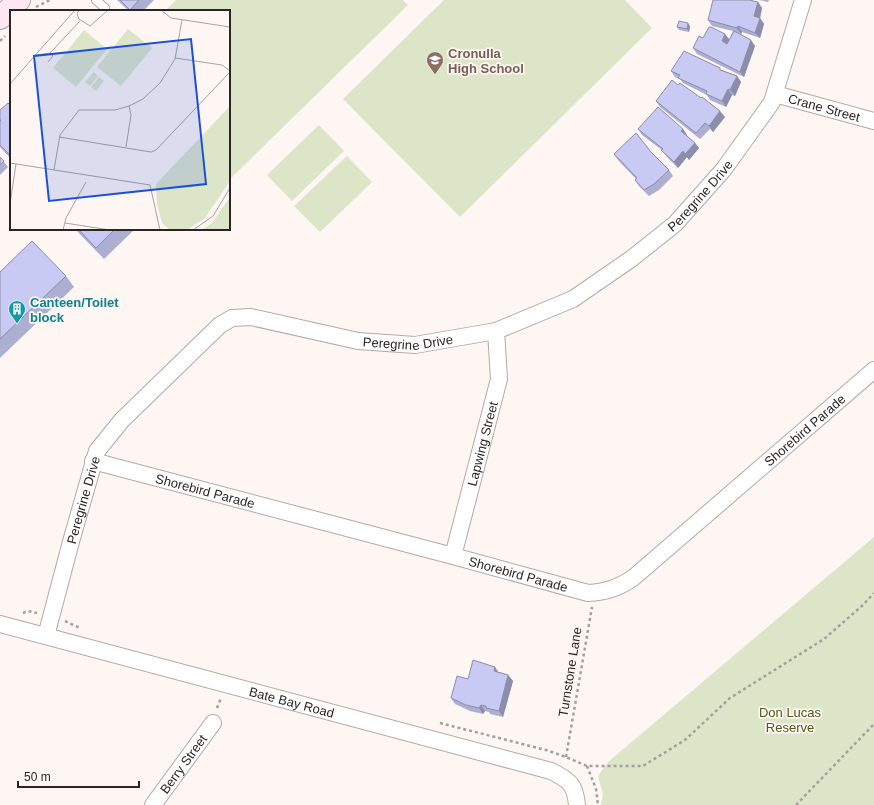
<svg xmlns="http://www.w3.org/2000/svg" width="874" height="805" font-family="Arial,sans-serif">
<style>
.green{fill:#dde5c9}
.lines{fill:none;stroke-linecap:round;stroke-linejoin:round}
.lane-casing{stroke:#b4a9a4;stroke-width:10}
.street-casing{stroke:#b4a9a4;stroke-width:18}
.secondary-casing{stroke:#b4a9a4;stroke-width:24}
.path{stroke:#a59f9d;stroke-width:2.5;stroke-dasharray:3 3;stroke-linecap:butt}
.lane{stroke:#fff;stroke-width:8}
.street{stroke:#fff;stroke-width:16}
.secondary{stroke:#fde8f1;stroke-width:22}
.wall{fill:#acaed2}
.shaded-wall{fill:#8c8dab}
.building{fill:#c8caf4;stroke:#8c8dab}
.labels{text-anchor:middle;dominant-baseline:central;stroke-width:3.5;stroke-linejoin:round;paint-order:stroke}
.education-label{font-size:13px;font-weight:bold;fill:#785e54;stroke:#fdf6f3;text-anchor:start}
.street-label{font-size:13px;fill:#2a2524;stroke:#fdf6f3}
.culture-label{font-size:13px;font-weight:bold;fill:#0d838f;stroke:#fdf6f3;text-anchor:start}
.park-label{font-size:13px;fill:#4f5b1c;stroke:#fdf6f3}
.inset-road{fill:none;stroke:#a9a2a0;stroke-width:1}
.view{fill:#1d4ed8;fill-opacity:0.15;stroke:#1d4ed8;stroke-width:2}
.inset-edge{fill:none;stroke:#2a2524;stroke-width:2}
</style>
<rect width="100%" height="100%" fill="#fdf6f3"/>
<path class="green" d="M176,0H403L408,5L229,180V11H165Z
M444,0H625L652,28L460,217L343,99Z
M319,125L344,151L292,201L267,175Z
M347,156L372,182L320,232L294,206Z
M874,537V805H601L603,794L598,776L608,762Z"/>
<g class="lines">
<g class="lane-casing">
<path id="lane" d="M96,0L105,8V11"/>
</g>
<g class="street-casing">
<g id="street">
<path id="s1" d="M775,94L874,121"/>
<path id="s2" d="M93,461L453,556L588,593C606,592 618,588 633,578L874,370"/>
<path id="s3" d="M453,556L499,379L496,331"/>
<path id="s4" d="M0,624L551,771C569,780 575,784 577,805"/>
<path id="s5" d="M46,636L72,538L97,451L122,420L220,325L232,318L251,317L358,341L415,345L496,331L573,299L631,259L675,224L724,169L772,102L803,0"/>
<path id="s6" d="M153,805L213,723"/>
</g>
</g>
<g class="secondary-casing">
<path id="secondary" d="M0,18L19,0"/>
</g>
<path class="path" d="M36,7L50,0
M0,41L5,36
M23,613L28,611L37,613
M65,621L80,628
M217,708L221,698
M440,723L546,750L566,757L587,766H643L685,740L730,698L824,639L863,605L874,593
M566,757L592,607
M587,766L596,789L598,805
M796,805L874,724"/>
<use href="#lane" class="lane"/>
<use href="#street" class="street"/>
<use href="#secondary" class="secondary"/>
</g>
<path class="wall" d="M117,0H154L143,11H129Z
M759,0H769L768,2Z
M758,2L762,8L760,18L764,24L760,38L742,32L741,34L735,32L755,46L744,77L697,54L693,48L703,38L729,40L733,31L712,26L708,20Z
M690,26L689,32L679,30L677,27Z
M722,70L737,76L741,82L735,96L732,95L726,107L710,100L707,95L683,83L680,79L675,77L671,71Z
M656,101L725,117L713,132L710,129L700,139L660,107Z
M11,106V159L0,147V110Z
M638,129H683L687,135H686L695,143L699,148L689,160L687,157L678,168L666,156L662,150L642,135Z
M651,152L669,170L673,176L659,190L649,196L639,186L635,180L636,179L618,160L614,154Z
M0,157L8,167L0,175Z
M75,229H135L104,259Z
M0,272L66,276L74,287L0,358Z
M499,672L508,675L513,681L503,717L490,714L489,712L485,711L483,714L470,711L455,704L451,698L468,679Z"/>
<path class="shaded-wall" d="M758,2L762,8L760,18L764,24L760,38L755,33L754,16Z
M688,23L690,26L689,32L687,29Z
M738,26L742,32L741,34L737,28Z
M725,34L730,40L726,47L722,41Z
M751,40L755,46L744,77L740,72Z
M737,76L741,82L735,96L730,90Z
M728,89L732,95L726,107L722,101Z
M720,111L725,117L713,132L709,126Z
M683,129L687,135L685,137L681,131Z
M695,143L699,148L689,160L685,154Z
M683,151L687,157L678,168L674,162Z
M495,667L499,673L494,671Z
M508,675L513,681L503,717L499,711Z
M481,705L485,711L483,714L479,708Z"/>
<path class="building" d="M120,0H139L130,10Z
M713,0H749L758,2L754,16L760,18L755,33L738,26L737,28L708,20Z
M679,21L688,23L687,29L677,27Z
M709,27H711L725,34L722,41L727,44L734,31L751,40L740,72L693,48L699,36L703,38Z
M684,51L720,68V70L737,76L730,90L728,89L722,101L706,94L707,91L678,78L680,75L671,71Z
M672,80L678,85L680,83L701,98L702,97L720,111L709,126L705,123L696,133L656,101Z
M8,103L11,106V156L0,145V121L1,120H0V110Z
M658,107L683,129L681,131L695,143L685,154L683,151L674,162L661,150L663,149L638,129Z
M636,133L651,152L669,170L654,184L644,190L635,180L637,178L614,154Z
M0,157L4,161L0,165Z
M78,229H115L96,248Z
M32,241L66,276L0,339V272Z
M473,660L495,667L494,671L508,675L499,711L486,708V706L481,705L479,708L466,705L451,698L457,676L468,679Z"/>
<defs>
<g id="school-pin" transform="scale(0.9)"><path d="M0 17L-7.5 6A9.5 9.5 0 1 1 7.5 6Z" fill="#8d6e63" stroke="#fdf6f3"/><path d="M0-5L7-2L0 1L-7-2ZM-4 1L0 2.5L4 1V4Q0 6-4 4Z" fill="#fff"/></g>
<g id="building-pin" transform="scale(0.9)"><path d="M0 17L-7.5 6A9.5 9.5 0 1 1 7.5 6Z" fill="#0f9aa8" stroke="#fdf6f3"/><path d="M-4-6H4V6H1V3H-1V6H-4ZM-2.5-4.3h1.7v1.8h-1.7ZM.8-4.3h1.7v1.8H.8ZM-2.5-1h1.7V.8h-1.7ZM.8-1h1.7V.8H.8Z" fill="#fff"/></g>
</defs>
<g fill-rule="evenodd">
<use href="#school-pin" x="435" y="60"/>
<use href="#building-pin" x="17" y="309"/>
</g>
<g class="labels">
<g class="education-label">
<text x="448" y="53">Cronulla<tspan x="448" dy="15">High School</tspan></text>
</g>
<g class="street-label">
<text stroke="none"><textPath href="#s1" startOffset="51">Crane Street</textPath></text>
<text stroke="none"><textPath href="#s5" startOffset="898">Peregrine Drive</textPath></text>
<text stroke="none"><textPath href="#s5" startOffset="561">Peregrine Drive</textPath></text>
<text stroke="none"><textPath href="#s2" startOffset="787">Shorebird Parade</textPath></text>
<text stroke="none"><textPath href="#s3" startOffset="116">Lapwing Street</textPath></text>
<text stroke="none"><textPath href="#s2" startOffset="116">Shorebird Parade</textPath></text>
<text stroke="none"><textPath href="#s5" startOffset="141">Peregrine Drive</textPath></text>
<text stroke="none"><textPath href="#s2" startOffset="440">Shorebird Parade</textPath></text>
<text transform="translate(570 672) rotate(-81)">Turnstone Lane</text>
<text stroke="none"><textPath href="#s4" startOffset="302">Bate Bay Road</textPath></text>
<text stroke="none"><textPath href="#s6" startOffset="51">Berry Street</textPath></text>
</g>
<g class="culture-label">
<text x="30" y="302">Canteen/Toilet<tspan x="30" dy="15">block</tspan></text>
</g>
<g class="park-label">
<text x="790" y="712">Don Lucas<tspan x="790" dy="15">Reserve</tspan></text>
</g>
</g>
<g transform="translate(10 10)">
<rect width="220" height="220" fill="#fdf6f3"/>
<path d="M118,19L142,38L111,76L87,57ZM74,20L97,39L66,77L43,58ZM84,62L88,66L80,76L75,72ZM89,67L94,71L86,81L81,77ZM220,96V171L195,208L177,220L159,219L152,213L147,194L146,174ZM220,187V220H192L202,213Z" fill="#dde5c9"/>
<path class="inset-road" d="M69,0L67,4L69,9L80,16L98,0M151,0L161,8L220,17M27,45L40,43L70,11M165,48L212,55L220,61M38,52L43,46L40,43M0,74L65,0M49,127L141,142L146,140L220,62M116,137L121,105L119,96M0,153L140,175L150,220M44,160L50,125L69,100H105L119,96L133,89L150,73L165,49L172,10M0,194L6,154M55,213L100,220M53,220L56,208L76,172M183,220L203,206L220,178"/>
<path class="view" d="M181,29L196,174L39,191L24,46Z"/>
<rect width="220" height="220" class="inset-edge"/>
</g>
<path d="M18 781v6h121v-6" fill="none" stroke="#2a2524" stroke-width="2"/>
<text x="24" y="781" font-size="12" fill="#2a2524" stroke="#fdf6f3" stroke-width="3" paint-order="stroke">50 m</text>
</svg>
